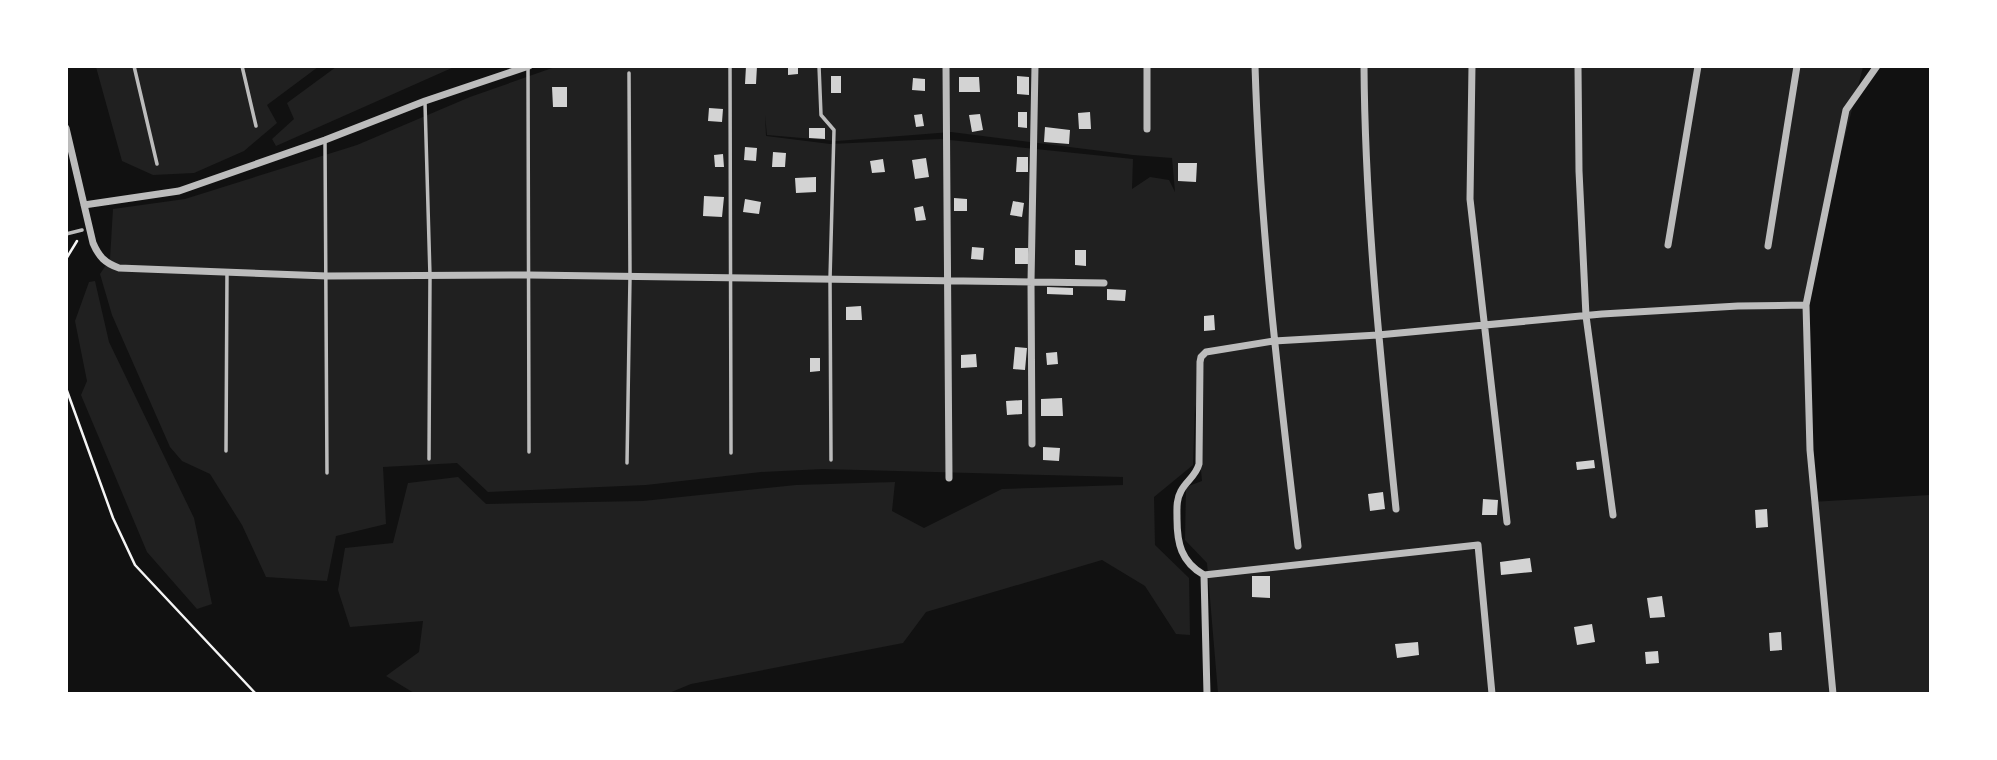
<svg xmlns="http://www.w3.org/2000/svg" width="1997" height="760" font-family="Bitter,serif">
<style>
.green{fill:#202020;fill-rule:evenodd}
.building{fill:#d3d3d3}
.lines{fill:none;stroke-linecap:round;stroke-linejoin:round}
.path{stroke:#f5f5f5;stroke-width:2.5}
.service{stroke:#bcbcbc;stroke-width:3.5}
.minor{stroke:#bcbcbc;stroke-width:7}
</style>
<rect width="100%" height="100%" fill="#111"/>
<path class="green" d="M96,67H318L267,105L277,123L244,151L194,173L153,175L122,161Z
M336,67V66L454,67L276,146L272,139L294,119L287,103Z
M555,67H1863L1806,287L1811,502L1930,495V693H1218L1207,563L1185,540L1186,487L1202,481L1195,405L1193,465L1154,497L1155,545L1189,578L1190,635L1176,634L1145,586L1102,560L926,612L903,643L691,684L669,693H414L386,676L419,652L423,621L350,627L338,590L345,548L393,543L408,483L458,477L486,504L643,501L796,485L895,482L892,511L924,528L1002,489L1123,485V477L823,469L761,472L646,485L488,492L457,463L383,467L386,524L336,536L327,581L266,577L242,525L210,474L182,461L170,447L112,315L100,274L110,259L113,209L185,199L357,145L470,97ZM765,115L767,135L837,141L951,132L1133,155L1172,158L1175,192L1169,180L1150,177L1132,189L1133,159L940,139L830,144L766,136Z
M95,281L109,342L194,518L212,604L197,609L147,552L81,395L87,381L75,321L89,282Z"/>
<path class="building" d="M746,66H757L756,84H745Z
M788,66H798V74L788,75Z
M831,76H841V93H831Z
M1017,76L1029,77V95L1017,94Z
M959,77H979L980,92H959Z
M913,78L925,79V91L912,90Z
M552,87H567V107H553Z
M709,108L723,109L722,122L708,121Z
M1018,112H1027V128L1018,127Z
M1090,112L1091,129H1079L1078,113Z
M922,114L924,126L916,127L914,115Z
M980,114L983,130L972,132L969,115Z
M1045,127L1070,130L1069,144L1044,142Z
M809,128H825V139L809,138Z
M745,147L757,148L756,161L744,160Z
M773,152L786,153L785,167H772Z
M723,154L724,167H715L714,155Z
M1017,157H1028V172H1016Z
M926,158L929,177L915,179L912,160Z
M883,159L885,172L872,173L870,161Z
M1178,163H1197L1196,182L1178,181Z
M816,177V192L796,193L795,178Z
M704,196L724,197L722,217L703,216Z
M954,198L967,199V211H954Z
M745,199L761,202L759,214L743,212Z
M1013,201L1024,203L1022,217L1010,215Z
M923,206L926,220L916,221L914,208Z
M972,247L984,248L983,260L971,259Z
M1015,248H1028L1029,264H1015Z
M1075,250H1086V266L1075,265Z
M1047,287L1073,288V295L1047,294Z
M1107,289L1126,290L1125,301L1107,300Z
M861,306L862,320H846V307Z
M1214,315L1215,330L1204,331V316Z
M1015,347L1027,348L1025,370L1013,369Z
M1057,352L1058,364L1047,365L1046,353Z
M976,354L977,367L961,368V355Z
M810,358H820V371L810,372Z
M1062,398L1063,416H1041V399Z
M1022,400V414L1007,415L1006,401Z
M1043,447L1060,448L1059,461L1043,460Z
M1594,460L1595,468L1577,470L1576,462Z
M1383,492L1385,509L1370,511L1368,494Z
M1483,499L1498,500L1497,515H1482Z
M1767,509L1768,527L1756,528L1755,510Z
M1530,558L1532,572L1501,575L1500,562Z
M1252,576H1270V598L1252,597Z
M1662,596L1665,617L1650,618L1647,598Z
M1592,624L1595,642L1577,645L1574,627Z
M1781,632L1782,650L1770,651L1769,633Z
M1418,642L1419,655L1397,658L1395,644Z
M1658,651L1659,663L1646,664L1645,652Z"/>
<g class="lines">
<path class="path" d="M66,259L77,241
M66,388L113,518L135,565L256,694"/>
<path class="service" d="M134,66L157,164
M242,66L256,126
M730,66L731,453
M819,66L821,115L834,130L830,279L831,460
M528,67L529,452
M425,103L430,276L429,459
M325,142L327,473
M66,234L82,230
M226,451L227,273
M627,463L630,277L629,73"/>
<path class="minor" d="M946,66L949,478
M1255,66C1260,227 1279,387 1298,546
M1364,66C1365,214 1381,362 1396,509
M1472,66L1470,199L1507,522
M1578,66L1579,171L1586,316L1613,515
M66,128L93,243C99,257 105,263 119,268L327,276L530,275L1104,283
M1147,129V66
M84,205L179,191L325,140L425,101L529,66
M1668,245L1698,66
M1768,246L1797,66
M1032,444L1031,282L1035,66
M1204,575L1478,545L1492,694
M1207,694L1204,575C1181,562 1177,543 1177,519C1177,509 1176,500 1181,491C1186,481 1196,476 1199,464L1200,362L1201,357L1206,352L1274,341L1378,335L1602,314L1738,306L1806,305
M1833,694L1810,450L1806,305L1846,110L1877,66"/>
</g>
<rect width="1997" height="760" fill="none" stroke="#ffffff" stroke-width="136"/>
</svg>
